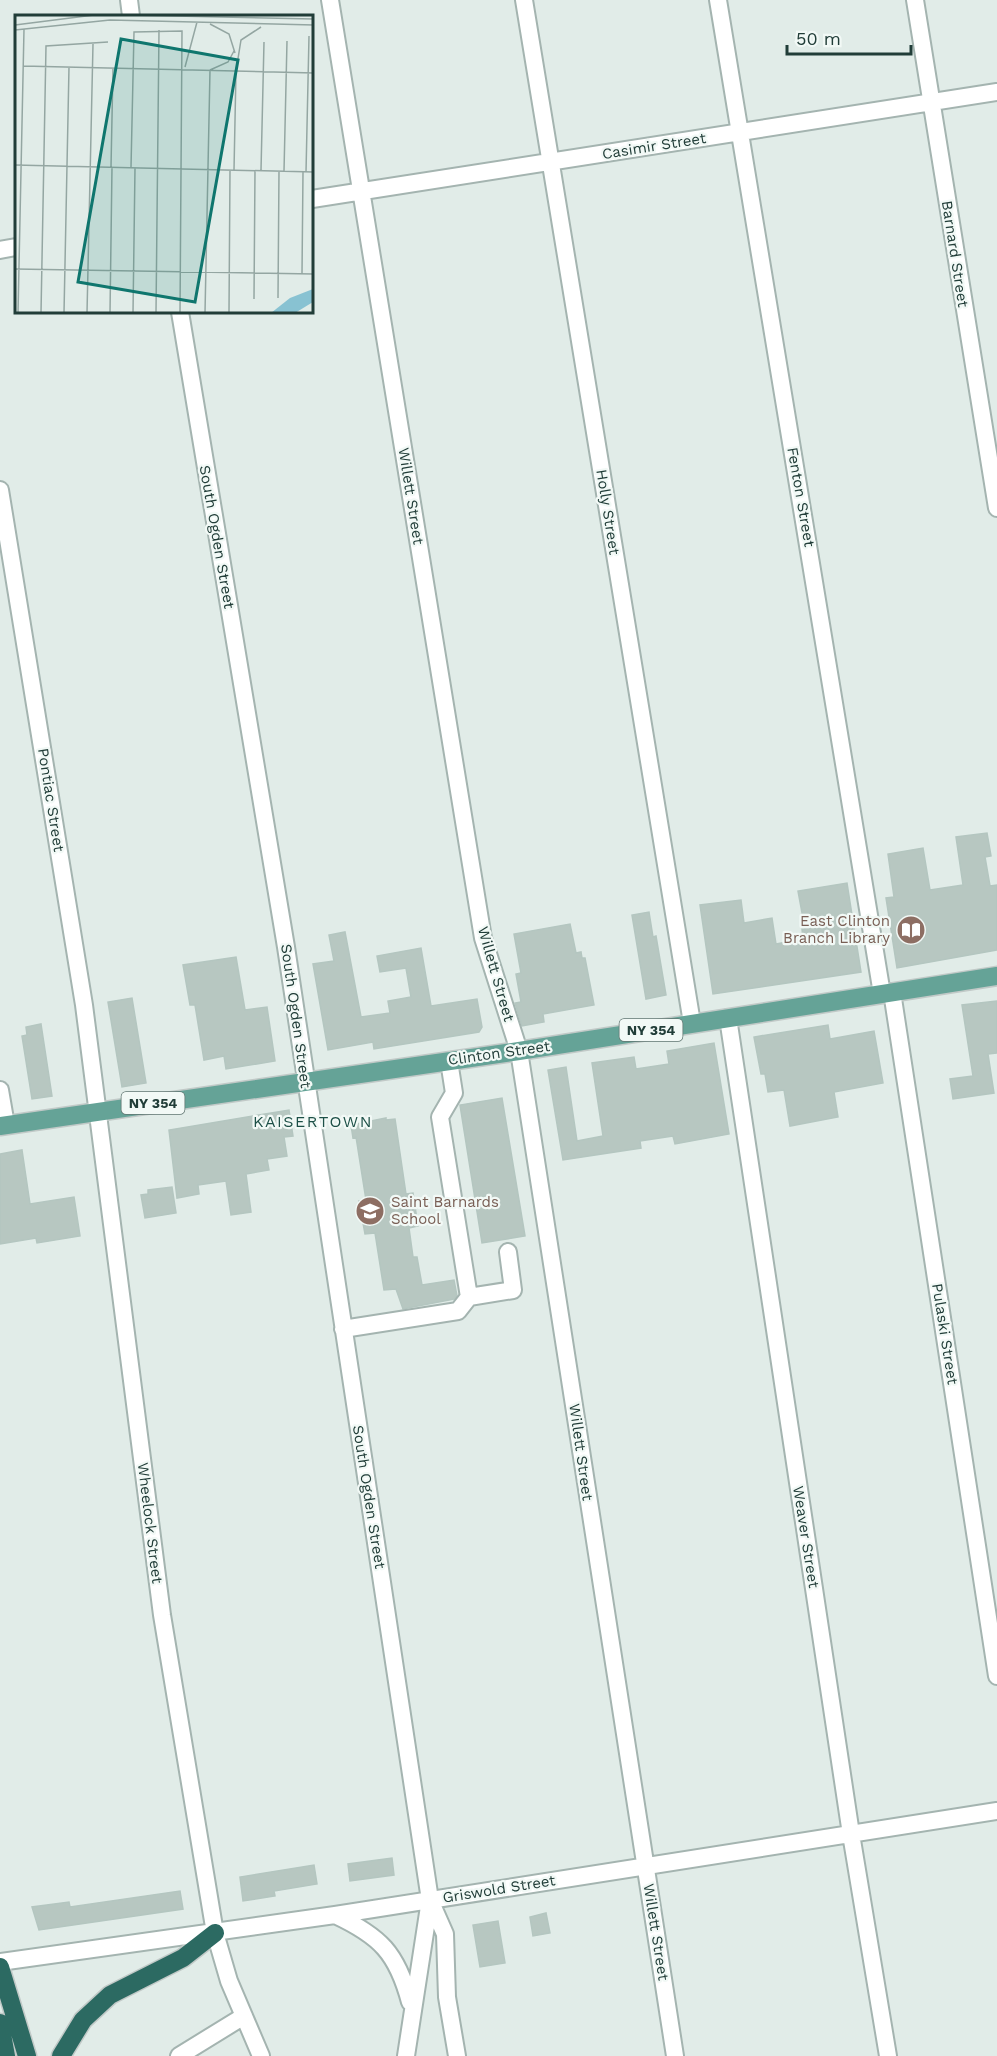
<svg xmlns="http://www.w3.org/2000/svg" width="997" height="2056" font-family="'Work Sans',sans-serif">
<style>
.building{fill:#b7c7c1;stroke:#b4c6c0;stroke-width:1.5}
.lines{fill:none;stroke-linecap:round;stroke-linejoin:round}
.minor-casing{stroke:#a4b4b0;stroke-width:20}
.major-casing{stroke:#c1c9c7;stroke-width:21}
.highway-casing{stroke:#c1c9c7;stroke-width:21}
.minor{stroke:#fff;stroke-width:16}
.major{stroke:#65a397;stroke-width:18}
.highway{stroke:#2c6a62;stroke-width:18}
.labels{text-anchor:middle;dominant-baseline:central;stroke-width:4.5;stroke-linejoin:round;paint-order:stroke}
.shield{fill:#f2f9f6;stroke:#607571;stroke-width:1.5}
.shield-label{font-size:14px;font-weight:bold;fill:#213d38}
.street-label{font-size:15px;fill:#213d38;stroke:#f2f9f6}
.education-label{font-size:15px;fill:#785e54;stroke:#f2f9f6;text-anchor:end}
.neighbourhood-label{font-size:16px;letter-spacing:1.5px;fill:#1d5047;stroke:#f2f9f6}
.inset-road{fill:none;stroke:#94a6a2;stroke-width:1.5}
.view{fill:#0f766e;fill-opacity:0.15;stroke:#0f766e;stroke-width:3}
.inset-edge{fill:none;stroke:#213d38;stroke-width:3}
</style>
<rect width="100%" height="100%" fill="#e1ece8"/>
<path class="building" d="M987,833L991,856L985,857L990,886L997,885V950L897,968L886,898L894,897L888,854L923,848L930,890L963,885L956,837Z
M847,883L861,972L713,994L700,905L741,900L744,923L772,918L776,944L803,939L802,929H805L798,891Z
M649,912L653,937L656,936L666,995L646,999L632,915Z
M570,924L576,953L581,952L582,958H585L594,1005L543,1014L544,1022L522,1026L515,1003L521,1002L516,974L521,973L514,934Z
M345,932L361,1017L390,1013L388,1001L411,997L406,968L380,972L377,956L421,948L431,1006L477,999L482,1027L479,1032L374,1049L373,1042L328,1050L313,964L334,961L329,935Z
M236,957L245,1010L267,1007L275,1061L226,1069L224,1056L204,1060L195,1005H190L183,965Z
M132,998L146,1083L122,1087L108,1002Z
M997,1001V1053L988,1054L994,1093L953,1099L950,1079L973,1076L962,1005Z
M41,1024L52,1096L32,1099L22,1036L27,1035L26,1027Z
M828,1025L830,1039L874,1031L883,1083L834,1092L838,1117L790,1126L784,1090L768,1092L765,1074H761L754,1037Z
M714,1043L729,1134L675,1144L673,1136L640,1141L641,1148L563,1160L548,1070L566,1067L577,1141L603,1136L592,1063L634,1057L636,1069L669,1064L667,1051Z
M502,1098L525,1236L482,1243L460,1105Z
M289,1110L293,1136L284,1137L287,1156L267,1159L269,1170L246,1174L251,1212L231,1215L226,1181L198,1185L199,1194L177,1198L169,1130Z
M386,1118V1120L395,1119L406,1194L413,1193L418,1226L409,1228L413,1257H417L422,1285L454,1280L457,1296L454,1299L403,1309L396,1289L384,1290L375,1233L365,1234L359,1201L366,1200L356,1137L353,1138L351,1125Z
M22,1150L30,1204L74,1197L80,1236L37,1243L36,1238L0,1244V1154Z
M172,1187L176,1213L145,1218L141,1195L148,1194V1190Z
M392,1858L394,1875L350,1881L348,1864Z
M314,1865L317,1884L274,1891L275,1896L243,1901L240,1877Z
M180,1891L183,1909L39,1930L32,1907L69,1902L70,1907Z
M546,1913L550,1933L533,1936L530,1917Z
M498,1921L505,1963L480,1967L473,1925Z"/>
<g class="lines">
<g class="minor-casing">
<path id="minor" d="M129,0L131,16
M330,0L483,938L519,1051L675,2056
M524,0L692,1023
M718,0L882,994
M915,0L997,508
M312,199L997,92
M0,250L16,247
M180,312L286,947L430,1900L445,1934L447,1997L457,2056
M0,490L84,1005L162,1615L215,1933L229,1981L261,2056
M892,992L997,1676
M728,1018L851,1834L888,2056
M0,1090L6,1125
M469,1297L513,1290L508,1252
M343,1329L458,1311L469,1297L440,1117L454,1093L449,1061
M335,1915C380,1936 397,1953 410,2002
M0,1962L335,1915L997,1811
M179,2056L244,2016
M406,2056L430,1900"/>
</g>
<g class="major-casing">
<path id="major" d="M0,1126L519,1051L997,976"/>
</g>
<g class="highway-casing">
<path id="highway" d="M0,1967L27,2056
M0,2023L6,2056
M61,2056L83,2020L110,1995L183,1958L215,1933"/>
</g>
<use href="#minor" class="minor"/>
<use href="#major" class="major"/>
<use href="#highway" class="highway"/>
</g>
<defs>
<g id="library-disc" transform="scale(1.5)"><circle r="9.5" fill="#8d6e63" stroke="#f2f9f6"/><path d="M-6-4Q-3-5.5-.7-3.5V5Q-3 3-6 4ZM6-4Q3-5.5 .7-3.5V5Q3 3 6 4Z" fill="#fff"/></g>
<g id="school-disc" transform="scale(1.5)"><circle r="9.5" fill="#8d6e63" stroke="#f2f9f6"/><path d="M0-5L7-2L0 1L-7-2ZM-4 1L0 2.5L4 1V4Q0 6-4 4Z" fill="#fff"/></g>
</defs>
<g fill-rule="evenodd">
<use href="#library-disc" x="911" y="930"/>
<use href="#school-disc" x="370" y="1211"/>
</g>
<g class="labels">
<g class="shield">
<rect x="619.5" y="1019" width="63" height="22" rx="4.5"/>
<rect x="121.5" y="1092" width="63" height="22" rx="4.5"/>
</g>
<g class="shield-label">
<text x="651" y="1030">NY 354</text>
<text x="153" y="1103">NY 354</text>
</g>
<g class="street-label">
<text transform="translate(654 146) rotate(-9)">Casimir Street</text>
<text transform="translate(955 254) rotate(81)">Barnard Street</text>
<text transform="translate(411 496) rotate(81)">Willett Street</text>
<text transform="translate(801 497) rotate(80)">Fenton Street</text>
<text transform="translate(608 512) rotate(81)">Holly Street</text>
<text transform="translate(217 537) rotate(80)">South Ogden Street</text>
<text transform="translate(51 800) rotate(81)">Pontiac Street</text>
<text transform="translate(496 974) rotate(74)">Willett Street</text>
<text transform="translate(296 1016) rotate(82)">South Ogden Street</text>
<text transform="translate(499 1053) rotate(-8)">Clinton Street</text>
<text transform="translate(945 1334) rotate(81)">Pulaski Street</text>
<text transform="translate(581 1452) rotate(82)">Willett Street</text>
<text transform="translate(369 1497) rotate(81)">South Ogden Street</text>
<text transform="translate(150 1523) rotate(83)">Wheelock Street</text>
<text transform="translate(806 1537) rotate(81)">Weaver Street</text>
<text transform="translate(499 1889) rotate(-9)">Griswold Street</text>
<text transform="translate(656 1932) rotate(81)">Willett Street</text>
</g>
<g class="education-label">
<text x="890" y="921">East Clinton<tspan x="890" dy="17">Branch Library</tspan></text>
<text x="391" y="1202" text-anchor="start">Saint Barnards<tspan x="391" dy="17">School</tspan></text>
</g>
<g class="neighbourhood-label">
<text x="313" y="1121">KAISERTOWN</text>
</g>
</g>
<g transform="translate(15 15)">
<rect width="298" height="298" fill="#e1ece8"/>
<path d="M298,274V287L280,298H256L275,283Z" fill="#88c2d2"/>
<path class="inset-road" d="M113,0L299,4M195,9L214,19L220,38M0,10L79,0M0,15L95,5L299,10M8,51L299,58M170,52L182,7M195,55L213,47L219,36M221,56L226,25L246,12M0,150L299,157M96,152L98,53M116,152L119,17L167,16L165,298M219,155L221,56M246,155L249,27M269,156L272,26M291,157L294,21M0,254L299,259M287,259L288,157M263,283L264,156M239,284L240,155M3,298L9,14M26,298L31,31L93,27M49,298L54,52M72,298L78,29M95,298L97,152M118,298L120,153M141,298L144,15M190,298L195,55M214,298L215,155"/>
<path class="view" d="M106,24L223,45L180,287L63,267Z"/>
<rect width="298" height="298" class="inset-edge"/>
</g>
<path d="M787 45v9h124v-9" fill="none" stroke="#213d38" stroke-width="3"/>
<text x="796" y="45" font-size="18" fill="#213d38" stroke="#f2f9f6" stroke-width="4.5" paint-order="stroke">50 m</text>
</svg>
